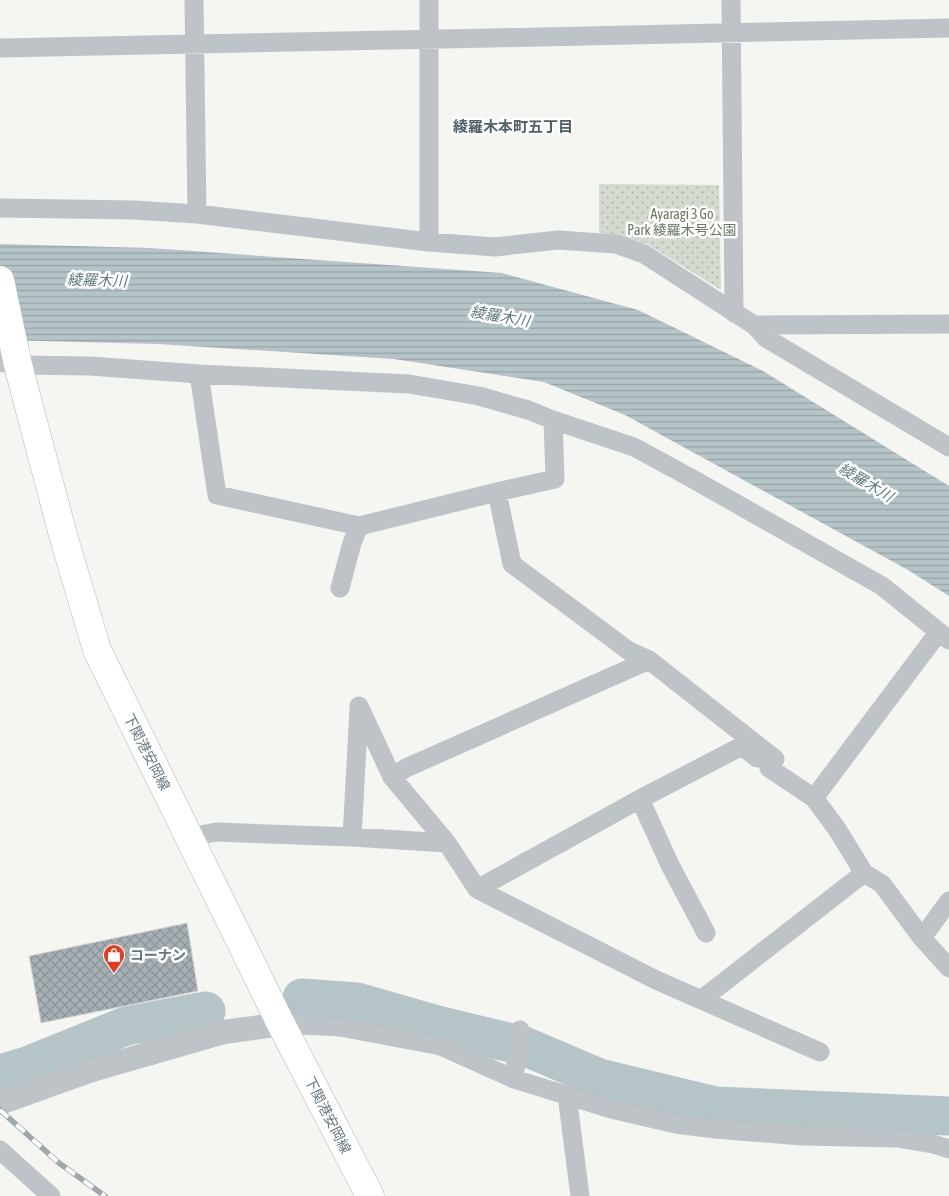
<svg xmlns="http://www.w3.org/2000/svg" width="949" height="1196" font-family="'Asap Condensed','Noto Sans JP',sans-serif">
<style>
.park{fill:url(#park-dots)}
.water{fill:url(#water-rules)}
.lines{fill:none;stroke-linecap:round;stroke-linejoin:round}
.river{stroke:#b5c4c7;stroke-width:39}
.building{fill:url(#building-cross-hatch);stroke:#d6d6d4}
.secondary-casing{stroke:#b0b7ba;stroke-width:29}
.minor{stroke:#bdc3c6;stroke-width:19}
.tertiary{stroke:#bdc3c6;stroke-width:24}
.secondary{stroke:#fff;stroke-width:28}
.rail-casing{stroke:#9ea7ab;stroke-width:5.5}
.rail{stroke:#fff;stroke-width:4;stroke-dasharray:11;stroke-linecap:butt}
.labels{text-anchor:middle;dominant-baseline:central;stroke-width:5;stroke-linejoin:round;paint-order:stroke}
.park-label{font-size:14px;fill:#697a62;stroke:#fff}
.street-label{font-size:14px;fill:#637883;stroke:#fff}
.poi-label{font-size:14px;font-weight:bold;fill:#637883;stroke:#fff;text-anchor:start}
.neighbourhood-label{font-size:15px;font-weight:bold;fill:#516068;stroke:#fff}
.water-label{font-size:15px;font-style:italic;fill:#5f7a80;stroke:#fff}
</style>
<defs>
<pattern id="park-dots" width="8" height="8" patternUnits="userSpaceOnUse" patternTransform="scale(1.25)"><rect width="8" height="8" fill="#d5dad0"/><path d="M2 2h.1M6 6h.1" fill="none" stroke="#b0b6ae" stroke-width="1.8" stroke-linecap="round"/></pattern>
<pattern id="water-rules" width="6" height="5" patternUnits="userSpaceOnUse" patternTransform="scale(1.25)"><rect width="6" height="5" fill="#b5c4c7"/><path d="M0 2.5h6" fill="none" stroke="#97a4a7"/></pattern>
<pattern id="building-cross-hatch" width="8" height="8" patternUnits="userSpaceOnUse" patternTransform="scale(1.25)"><rect width="8" height="8" fill="#a6b0b4"/><path d="M0 0l8 8M0 8l8-8" fill="none" stroke="#8b9498"/></pattern>
</defs>
<rect width="100%" height="100%" fill="#f5f5f1"/>
<path class="park" d="M599,184L719,185L721,290L647,244L599,232Z"/>
<path class="water" d="M0,244L150,248L502,273L638,310L763,371L949,486V596L908,570L625,415L544,382L394,359L158,344L0,340Z"/>
<g class="lines">
<path class="river" d="M302,998L357,1002L437,1025L524,1046L599,1078L715,1106L949,1116
M0,1074L27,1066L126,1026L206,1011"/>
</g>
<path class="building" d="M187,923L198,991L41,1023L29,956Z"/>
<g class="lines">
<g class="secondary-casing">
<path id="secondary" d="M0,280L18,365L63,535L97,650L281,1024L370,1196"/>
</g>
<path class="minor" d="M194,0L197,214
M731,0L734,313
M0,48C316,40 633,37 949,28
M0,208L134,210L197,214L429,242L495,247L558,240L616,244L644,254L754,325L766,338L949,447
M429,242V0
M754,325L949,324
M0,362L18,365L90,366L199,374L409,384L479,396L528,410L553,420L634,447L691,478L882,586L949,640
M199,374L217,495L359,526L352,543L340,588
M553,420L555,479L497,492L512,564L629,651L649,660L775,759L769,768L814,798L837,829L864,873L882,884L922,938L949,968
M359,526L497,492
M359,706L392,777L447,843L477,889L656,980L820,1052
M392,777L406,768L649,660
M814,798L938,633
M640,799L670,865L706,933
M190,837L216,832L352,837L447,843
M352,837L359,710
M477,889L640,799L742,746L757,758
M922,938L949,901
M701,1000L864,873
M281,1024L340,1027L441,1046L514,1079L611,1109L676,1124L715,1129L802,1136L897,1138L933,1144L949,1149
M514,1079L520,1030
M567,1095L580,1196
M0,1150L51,1196"/>
<path class="tertiary" d="M0,1103L92,1070L224,1032L281,1024"/>
<use href="#secondary" class="secondary"/>
<g class="rail-casing">
<path id="rail" d="M0,1110L59,1163L105,1196"/>
</g>
<use href="#rail" class="rail"/>
</g>
<defs>
<g id="shop-pin" transform="scale(1.125)"><path d="M0 17L-7.5 6A9.5 9.5 0 1 1 7.5 6Z" fill="#e63b20" stroke="#fff"/><path d="M-5-2.5h2.3a2.7 3.5 0 0 1 5.4 0H5L5.5 6h-11ZM-1.5-2.5h3a1.5 2.3 0 0 0-3 0Z" fill="#fff"/></g>
</defs>
<g fill-rule="evenodd">
<use href="#shop-pin" x="114" y="955"/>
</g>
<g class="labels">
<g class="park-label">
<text x="682" y="214">Ayaragi 3 Go<tspan x="682" dy="16">Park 綾羅木号公園</tspan></text>
</g>
<g class="street-label">
<text transform="translate(147 752) rotate(63)">下関港安岡線</text>
<text transform="translate(328 1115) rotate(63)">下関港安岡線</text>
</g>
<g class="poi-label">
<text x="130" y="955">コーナン</text>
</g>
<g class="neighbourhood-label">
<text x="513" y="126">綾羅木本町五丁目</text>
</g>
<g class="water-label">
<text transform="translate(97 280) rotate(2)">綾羅木川</text>
<text transform="translate(500 316) rotate(10)">綾羅木川</text>
<text transform="translate(866 482) rotate(31)">綾羅木川</text>
</g>
</g>
</svg>
